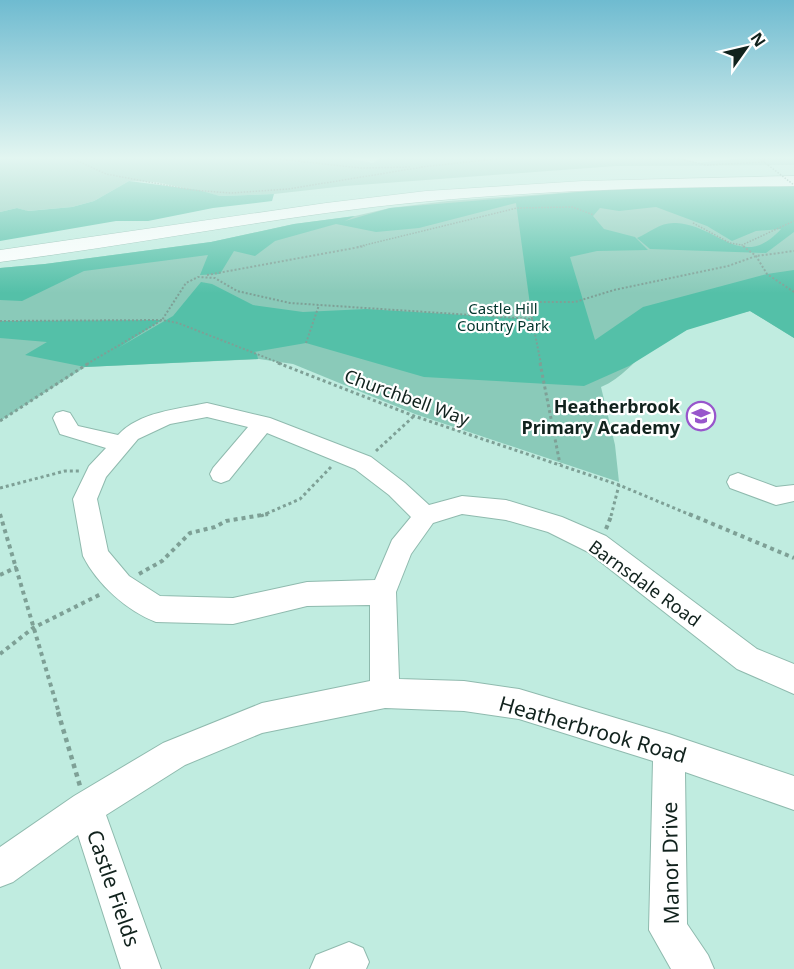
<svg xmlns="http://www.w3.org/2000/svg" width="794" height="969" font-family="'Noto Sans',sans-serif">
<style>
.green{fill:#8acab9}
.forest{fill:#54c0a8}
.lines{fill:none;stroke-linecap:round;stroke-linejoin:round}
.minor-casing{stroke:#8fbaae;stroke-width:2}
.highway-casing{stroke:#8fbaae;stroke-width:1}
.path-far4{stroke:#7ea096;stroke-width:1.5;stroke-dasharray:1.5 1.5;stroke-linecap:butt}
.path-far3{stroke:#7ea096;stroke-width:2;stroke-dasharray:2 2;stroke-linecap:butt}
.path-far2{stroke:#7ea096;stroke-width:3;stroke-dasharray:3 3;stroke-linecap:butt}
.path-far1{stroke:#7ea096;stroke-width:4;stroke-dasharray:4 4;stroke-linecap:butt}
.path{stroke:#7ea096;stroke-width:4.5;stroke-dasharray:4.5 4.5;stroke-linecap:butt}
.minor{fill:#fff;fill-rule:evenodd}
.highway{fill:#fff;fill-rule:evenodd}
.path-bridge{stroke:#7ea096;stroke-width:1.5;stroke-dasharray:1.5 1.5;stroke-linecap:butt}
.labels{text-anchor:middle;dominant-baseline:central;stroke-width:4.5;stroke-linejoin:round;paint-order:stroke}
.far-park-label{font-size:15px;fill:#01352c;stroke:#fff}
.street-label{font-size:18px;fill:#11221d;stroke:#fff}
.poi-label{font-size:18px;font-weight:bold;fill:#11221d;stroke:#fff;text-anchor:end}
.near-street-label{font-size:21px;fill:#11221d;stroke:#fff}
</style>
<rect width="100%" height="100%" fill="#c0ece0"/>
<path class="green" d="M0,157H353L352,159L373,163L381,157H678L698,163L751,157H794V165L616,166L345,186L274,194L220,196L156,182L129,181L94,201L72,207L27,211L17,208L0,212Z
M794,185V338L750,311C716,319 683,328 653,347C635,359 622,379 601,387L615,445L619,482L415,414L293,364L259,359L85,367L0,421V268L45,264L211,242L294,224L355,216L390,208L448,201L614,189Z"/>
<path class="forest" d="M129,181L198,190L220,196L274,194L272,201L213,208L148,221H116L0,241V212L17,208L28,211L72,207L94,201Z
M794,185V232L766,253L650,249L637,238C651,232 660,222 676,223C718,225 742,272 781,229L756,231L732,241L707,226L656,207L619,211L600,208L593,216L604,229L635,237L648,250L597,251L570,257L595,340L643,307L767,274L794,270V338L750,311L687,330L629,366L584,386L424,377L306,343L254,352L257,354L258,359L85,367L25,355L47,342L0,338V321L162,320L118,348L173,316L201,282L212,284L253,305L303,312L366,309L532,319L516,203L419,228L376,232L336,224L275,241L255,256L234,251L220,274L200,275L208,255L84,271L22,301L0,300V268L45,264L211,242L294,224L355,216L345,221L390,208L614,189Z"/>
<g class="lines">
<g class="minor-casing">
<path id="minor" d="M207,403L270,418L371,457L405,483L429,505L462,496L506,500L562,517L606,536L757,649L794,664V694L737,669L588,552L548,532L506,520L462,514L433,523L411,554L396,592L399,679L464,681L519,689L669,734L794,776V810L685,772L687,924L708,955L714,969H671L649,930L653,761L519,719L464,711L385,708L262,733L185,765L106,815L161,969H121L78,835L13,882L0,887V847L74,796L163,743L262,703L370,681V605L307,606L233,624L156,622C127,611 97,584 83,556L73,499L89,466L106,448L60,434L53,418L56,413L63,411L70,413L78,426L118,435C139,412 178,409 207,403ZM207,417L248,427L213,468L210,474L213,480L221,483L229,480L267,433L355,469L389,495L411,517L392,540L375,580L307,582L233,598L160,596L129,576L108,551L97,499L106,477L138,439L170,424Z
M738,473L776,487L794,485V501L776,505L730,488L727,482L730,476Z
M349,942L363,948L369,962L366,969H310L316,955Z"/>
</g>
<g class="highway-casing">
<path id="highway" d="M794,176V186C653,187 512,191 373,207C248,222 125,246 0,262V250L326,203L426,191L583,181Z"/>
</g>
<path class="path-far4" d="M69,157L106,174L192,190L231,193L288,189L423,167
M259,157L361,168L411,167
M672,157L706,165L765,162
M758,157L768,165
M761,159L788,157
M421,167L514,157
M693,223L730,243L742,245
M357,247L517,208L572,207L594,215
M745,247L742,245L794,221"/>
<path class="path-far3" d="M743,246L756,256L767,274L794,292
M207,275L365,246
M532,319L541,364
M0,321L162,320L178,323L282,364
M306,343L319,305
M87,364L162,320L186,283L198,277L215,278L237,291L290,303L532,319L529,302H575L614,290L728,266L756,256L794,251"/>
<path class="path-far2" d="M278,363L414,416L619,485L693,516
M540,363L560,464
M0,421L89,363
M376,451L414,416
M0,488L65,471H80
M261,516L300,499L331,467
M611,516L619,485"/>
<path class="path-far1" d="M0,514L59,713
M689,514L794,558
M606,529L612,514
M139,574L162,561L190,533L215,527L226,521L268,514
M0,575L17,567
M0,654L33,628L101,594"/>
<path class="path" d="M58,712L80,786"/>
<use href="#minor" class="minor"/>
<use href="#highway" class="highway"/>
<path class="path-bridge" d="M768,165L794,185"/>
</g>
<linearGradient id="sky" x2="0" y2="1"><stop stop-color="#6fbbd0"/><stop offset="0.54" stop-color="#e3f6f1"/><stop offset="1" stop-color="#e3f6f1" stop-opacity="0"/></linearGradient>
<rect width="794" height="293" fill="url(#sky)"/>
<defs>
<g id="school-ring" transform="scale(1.5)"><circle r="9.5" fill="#fff" stroke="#9856cc" stroke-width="1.5"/><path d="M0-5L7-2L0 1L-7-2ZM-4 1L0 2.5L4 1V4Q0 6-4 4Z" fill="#9856cc"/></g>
</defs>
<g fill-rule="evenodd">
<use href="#school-ring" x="701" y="416"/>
</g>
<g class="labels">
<g class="far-park-label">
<text x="503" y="308">Castle Hill<tspan x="503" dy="17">Country Park</tspan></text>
</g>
<g class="street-label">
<text transform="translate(407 397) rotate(20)">Churchbell Way</text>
<text transform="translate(645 583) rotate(36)">Barnsdale Road</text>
</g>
<g class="poi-label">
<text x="680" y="406">Heatherbrook<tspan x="680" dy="21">Primary Academy</tspan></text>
</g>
<g class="near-street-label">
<text transform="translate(593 729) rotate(16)">Heatherbrook Road</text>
<text transform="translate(670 863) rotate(-91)">Manor Drive</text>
<text transform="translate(114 888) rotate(71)">Castle Fields</text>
</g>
</g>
<g transform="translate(746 48) rotate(56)" stroke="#ffffff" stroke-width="4.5" paint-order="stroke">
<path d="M0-4.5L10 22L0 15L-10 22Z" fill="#11221d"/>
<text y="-9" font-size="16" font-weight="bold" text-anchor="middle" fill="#11221d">N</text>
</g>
</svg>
